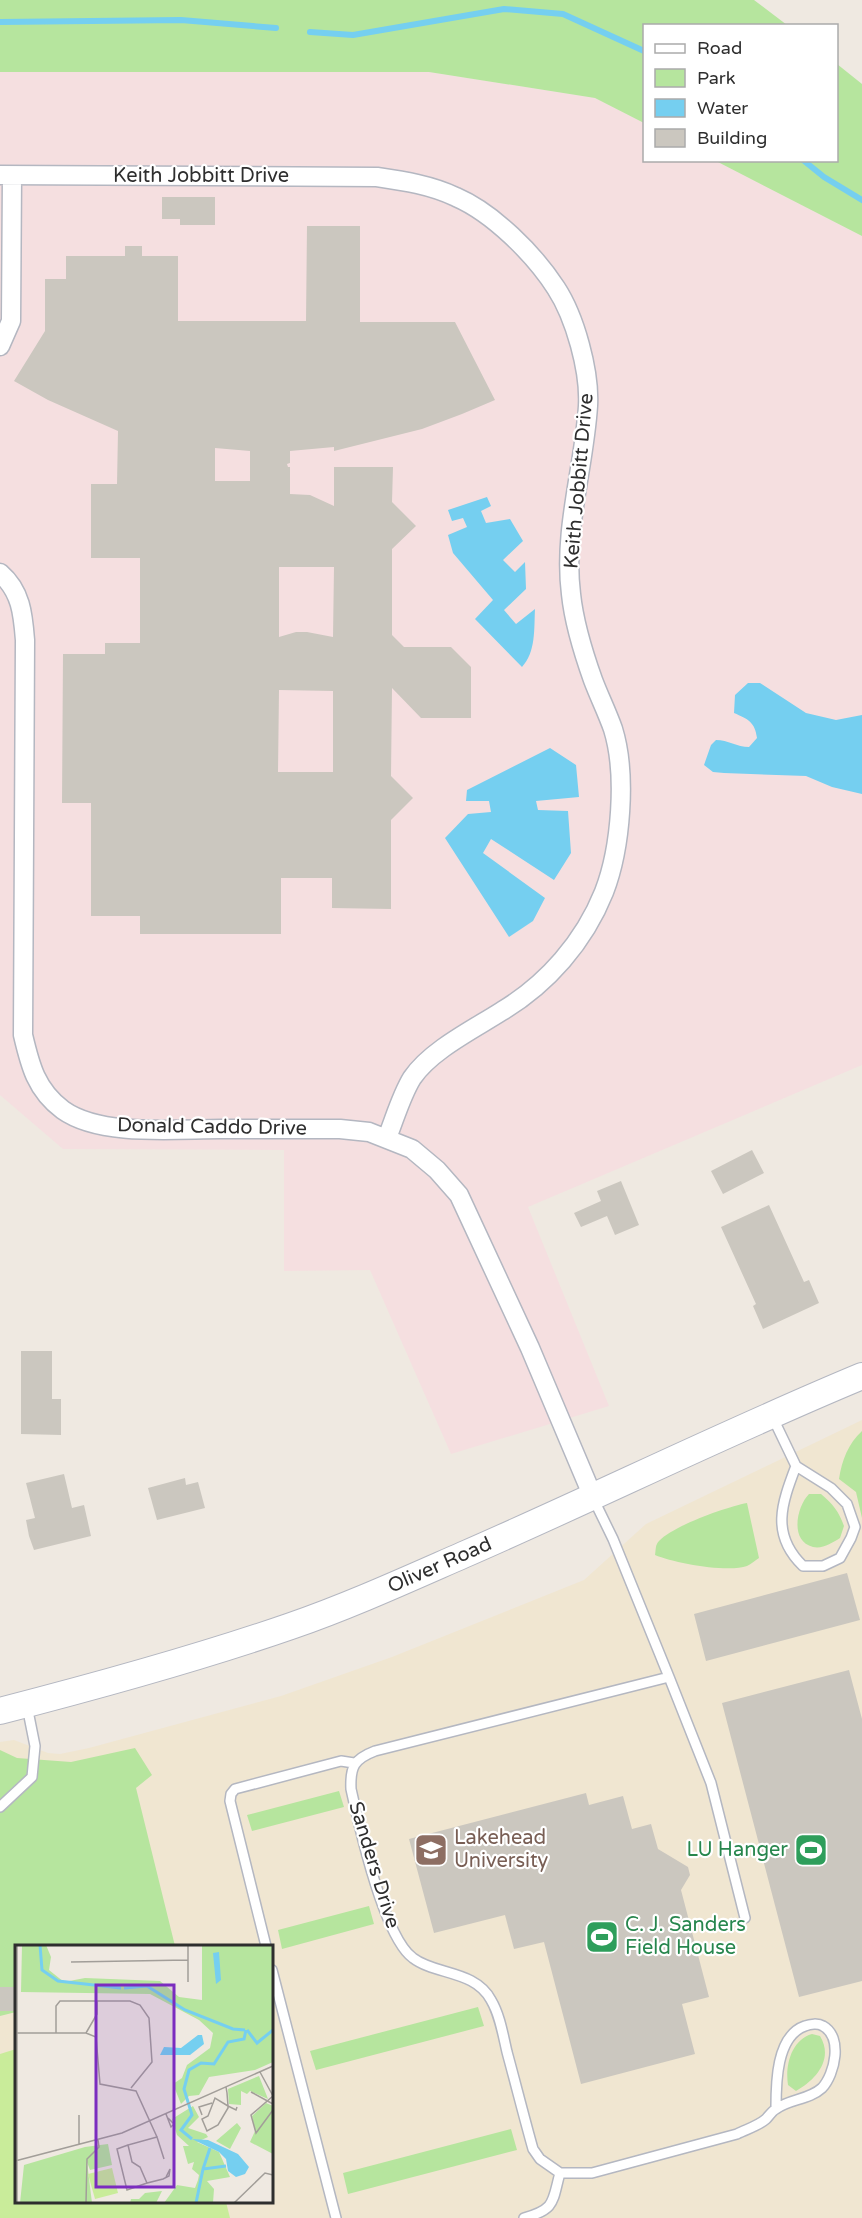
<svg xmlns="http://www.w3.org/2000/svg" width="862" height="2218" font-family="'Varela Round',sans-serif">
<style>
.education{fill:#f0e6d1;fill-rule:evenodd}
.medical{fill:#f5dfe0}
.green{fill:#b6e59e}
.pitch{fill:#c9ec9a}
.water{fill:#75cff0}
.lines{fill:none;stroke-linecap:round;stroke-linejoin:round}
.stream{stroke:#75cff0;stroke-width:6}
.building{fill:#cbc7bf;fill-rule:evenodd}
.service-casing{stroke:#b4b7c1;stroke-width:12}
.minor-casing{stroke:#b4b7c1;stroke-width:21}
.secondary-casing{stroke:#b4b7c1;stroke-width:28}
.service{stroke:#fff;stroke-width:9}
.minor{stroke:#fff;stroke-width:18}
.secondary{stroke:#fff;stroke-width:26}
.labels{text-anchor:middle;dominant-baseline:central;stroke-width:4.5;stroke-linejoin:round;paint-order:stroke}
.street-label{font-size:20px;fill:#2e2e2e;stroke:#fff}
.education-label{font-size:20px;fill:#785e54;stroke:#fff;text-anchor:start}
.leisure-label{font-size:20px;fill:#27864d;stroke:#fff;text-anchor:end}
.inset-river{fill:none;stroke:#75cff0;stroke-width:3}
.inset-road{fill:none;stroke:#a29e99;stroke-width:1.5}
.view{fill:#7b2cbf;fill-opacity:0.15;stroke:#7b2cbf;stroke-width:3}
.inset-edge{fill:none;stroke:#2e2e2e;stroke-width:3}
</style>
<rect width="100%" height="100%" fill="#efe9e1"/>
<path class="education" d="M862,1420V2218H0V1742L14,1740L48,1753L60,1754L89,1748L281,1696L392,1657L584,1580L646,1524ZM16,1946H272V2202H16Z"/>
<path class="medical" d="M0,72H429L595,98L644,123V160L716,161L862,236V1065L528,1207L609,1406L451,1454L370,1270L284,1271V1150L63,1149L0,1095Z"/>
<path class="green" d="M0,0H754L787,25L644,26V123L595,98L429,72H0Z
M837,64L862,84V236L716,161L836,160Z
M862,1431V1518L856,1492L839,1479C842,1460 848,1444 862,1431Z
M809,1494H821C833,1504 839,1512 844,1526L840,1538C832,1543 823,1549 813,1547C789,1541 797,1506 809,1494Z
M747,1503L759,1558C756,1560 751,1564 747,1566C728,1573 674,1563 655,1555C656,1550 655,1545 659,1541C673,1526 726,1507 747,1503Z
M135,1748L152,1775L136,1788L175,1946H16V2012L0,2016V1750L17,1758L71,1762Z
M339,1791L344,1807L252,1831L247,1815Z
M369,1906L374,1924L282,1949L278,1930Z
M478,2007L484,2026L316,2070L310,2051Z
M812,2034L820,2036C834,2059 816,2080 796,2091L788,2085C785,2066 791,2040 812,2034Z
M511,2129L517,2150L348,2194L343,2173Z"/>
<path class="pitch" d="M16,2049V2202H226L230,2218H0V2054Z"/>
<path class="water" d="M487,497L491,506L481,511L486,523L510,519L523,541L503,560L515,572L525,562L526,589L504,610L516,624L535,609C534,629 536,652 522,667L475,619L493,600L453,553L448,535L467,527L463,518L452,521L448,510Z
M748,683H760L806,713L836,720L862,715V794L832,787L806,776L724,773L713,772L704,765L711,745L716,740C728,740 737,747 749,747L757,738C755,722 748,719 734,713L735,695Z
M550,748L576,765L579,797L536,801L538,810L568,811L571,853L554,880L491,839L483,853L545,898L533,921L509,937L445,838L468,814L491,812L489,801H466L467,790Z"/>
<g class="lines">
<path class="stream" d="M0,22L181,20L276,28
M310,32L353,35L504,9L563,14L644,51
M803,160L824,177L862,200"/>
</g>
<path class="building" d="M162,197H215V225H180V219H162Z
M307,226H360V322H455L495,400L462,414L422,429L334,451V447L290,451V463L287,464L288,467H290V494L310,495L334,506V467H393L392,502L416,526L392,549V635L404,647H451L471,667V718H421L392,688L391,776L413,798L391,820V909L332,908V878H281V934H140V916H91V803H62L63,654H105V643H140V558H91V484H117L118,431L48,400L14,381L45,331V279H66V256H125V246H142V256H178V321H306ZM215,448L250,451V481H215ZM279,567H334L333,637L307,632H296L279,637ZM279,690L333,691V772H278Z
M752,1150L764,1173L723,1194L711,1171Z
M621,1181L639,1225L615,1235L607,1216L581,1227L574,1213L601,1201L597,1191Z
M769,1205L804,1282L809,1280L819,1303L763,1329L753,1306L756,1304L721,1227Z
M21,1351H52V1399H61V1435L21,1434Z
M64,1474L72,1508L84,1505L91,1536L34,1550L29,1536L26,1520L35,1518L26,1483Z
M185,1478L186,1485L198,1482L205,1508L157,1520L148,1488Z
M847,1573L860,1620L706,1661L694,1614Z
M849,1670L862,1719V1981L799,1997L722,1703Z
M586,1793L589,1805L623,1796L632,1829L651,1824L658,1849L688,1867L690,1875L681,1890L709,1997L682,2004L695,2054L581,2084L544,1942L514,1949L505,1915L434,1933L409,1839Z
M0,1987H16V2011H0Z"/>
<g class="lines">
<g class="service-casing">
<path id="service" d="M772,1416L796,1466C782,1503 770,1534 803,1566H823L840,1558L851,1538L855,1527L847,1504L831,1488L796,1466
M593,1498L613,1539L669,1677L375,1751C354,1759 350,1767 351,1789C359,1826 384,1937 413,1958C435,1975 475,1970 491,2000C500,2015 503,2035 507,2052C516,2085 524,2117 533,2149L540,2159L560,2173H592L737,2134C747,2129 758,2126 766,2119C769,2116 772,2111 776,2109C789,2099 809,2100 822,2088C835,2074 843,2037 823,2026C818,2023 810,2024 805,2026C776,2036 776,2084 776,2108
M669,1677L711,1783L745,1918
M0,1807L32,1777L35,1746L27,1706
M266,1946L230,1801L231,1794L235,1789L341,1761L354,1763
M272,1970L336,2218
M524,2218C556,2209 552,2202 560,2173"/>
</g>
<g class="minor-casing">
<path id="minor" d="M0,175L377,177C404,181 431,185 456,197C493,213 534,254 556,288C575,317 590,371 588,406C584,469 563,530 571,594C574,623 583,652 593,680C599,696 607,712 613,729C627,774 621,848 604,892C584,942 547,984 502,1011C474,1029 431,1050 412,1078C401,1096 395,1118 387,1138
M0,346L11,321L12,176
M0,573C21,591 23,614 25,640L23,1035C30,1065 36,1090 63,1110C101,1137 176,1129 221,1129C261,1129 301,1129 340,1129L369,1132L412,1149L437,1170L459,1195L530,1348L593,1497"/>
</g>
<g class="secondary-casing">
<g id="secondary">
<path id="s1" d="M0,1711C97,1686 196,1659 291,1626C349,1606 406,1580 463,1555C596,1497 727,1432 862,1376"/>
</g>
</g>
<use href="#service" class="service"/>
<use href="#minor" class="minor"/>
<use href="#secondary" class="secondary"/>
</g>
<defs>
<g id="university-square" transform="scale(1.725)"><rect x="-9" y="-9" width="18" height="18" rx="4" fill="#8d6e63" stroke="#fff"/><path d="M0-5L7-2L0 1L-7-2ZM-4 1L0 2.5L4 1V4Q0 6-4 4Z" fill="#fff"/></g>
<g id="stadium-square" transform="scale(1.725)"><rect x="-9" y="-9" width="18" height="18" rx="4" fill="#2e9e5b" stroke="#fff"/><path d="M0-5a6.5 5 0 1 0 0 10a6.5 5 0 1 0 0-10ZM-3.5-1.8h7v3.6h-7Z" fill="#fff"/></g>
</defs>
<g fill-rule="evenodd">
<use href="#university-square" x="431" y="1850"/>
<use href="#stadium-square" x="811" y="1850"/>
<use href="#stadium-square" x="602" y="1937"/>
</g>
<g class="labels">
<g class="street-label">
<text x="201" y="176">Keith Jobbitt Drive</text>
<text transform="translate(579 481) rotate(-85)">Keith Jobbitt Drive</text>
<text transform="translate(212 1127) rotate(1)">Donald Caddo Drive</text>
<text stroke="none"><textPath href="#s1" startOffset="464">Oliver Road</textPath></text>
<text transform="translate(374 1865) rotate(73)">Sanders Drive</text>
</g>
<g class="education-label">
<text x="454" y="1838">Lakehead<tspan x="454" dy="23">University</tspan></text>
</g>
<g class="leisure-label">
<text x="788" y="1850">LU Hanger</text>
<text x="625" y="1925" text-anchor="start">C. J. Sanders<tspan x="625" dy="23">Field House</tspan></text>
</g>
</g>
<g transform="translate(15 1945)">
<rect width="258" height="258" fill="#efe9e1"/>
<path d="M7,0H31L36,12L34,25L49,37L70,33L145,36L164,52L187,55V1L258,0V117L240,125L194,132L184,150L174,151L166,159L158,139L167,133L172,120L195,103L198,88L184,75L135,49L6,47ZM244,131L253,154L235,146L232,149L226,146V160L214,159L213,144ZM251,158L258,161V209L235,197L240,186L237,171ZM178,161L184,172L173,183L191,189L193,192L182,197L204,207L215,232L192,236L199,244L198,258H149L162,240L180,243L183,235L184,230L177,224L179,217L173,219L168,201H174L162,190L157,174ZM222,178L226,183L215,204L201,196ZM93,199L97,220L75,225L72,217L77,258H5L9,220L70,202ZM147,246L141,258H115L116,254H124L130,248Z" fill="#b6e59e"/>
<path d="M97,223L103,248L80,254L73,229Z" fill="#c9ec9a"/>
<path d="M204,7L206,35L201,39L198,8ZM183,90H187L189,99L175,110H145L149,102L166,103ZM177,194L193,195L223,209L234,222L230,229L221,232L213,226L211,214L204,207Z" fill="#75cff0"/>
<path class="inset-river" d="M25,0L27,25L43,36L106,43M109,43L132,41L170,65L218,84L230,85M232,85L242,98L258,85M177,194L166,185L177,170L169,144L174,125L186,118L199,119L213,97L229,94L231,85M188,224L195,203M181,258L188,224L211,221"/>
<path class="inset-road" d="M56,17L173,15M173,37V0M2,88H71L81,92L85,139L121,146L142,192L113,200L117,217L125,222L132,238L148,234L154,231L155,224L151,232M41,88V61L45,56H115L125,60L134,73L137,117L116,143M71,88L82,69V56M245,127L258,151M211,142L212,148L213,161V163L203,180L192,186L187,174L193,171L200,153L213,161L221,165L222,162M236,147L258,159M258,151L236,170L241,188L258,165M151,169L156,182L159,179L153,173M64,170V199M187,170L184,162L197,158M142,192L149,214M113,200L102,204L112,245L132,238M0,216L107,188L258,121M2,258V0M71,258L72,214L84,202L83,195M219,258L250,228L258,230"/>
<path class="view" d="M81,40H159V242H81Z"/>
<rect width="258" height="258" class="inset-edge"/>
</g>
<rect x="643" y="24" width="195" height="138" fill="#ffffff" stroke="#ababab" stroke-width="1.5"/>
<rect x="655" y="44" width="30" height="9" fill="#ffffff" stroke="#ababab" stroke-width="1.5"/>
<text x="697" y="54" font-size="18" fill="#2e2e2e">Road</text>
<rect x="655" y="69" width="30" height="18" fill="#b6e59e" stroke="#ababab" stroke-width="1.5"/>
<text x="697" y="84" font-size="18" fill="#2e2e2e">Park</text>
<rect x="655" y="99" width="30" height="18" fill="#75cff0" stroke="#ababab" stroke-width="1.5"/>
<text x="697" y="114" font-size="18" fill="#2e2e2e">Water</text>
<rect x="655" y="129" width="30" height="18" fill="#cbc7bf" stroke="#ababab" stroke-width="1.5"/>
<text x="697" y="144" font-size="18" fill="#2e2e2e">Building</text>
</svg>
